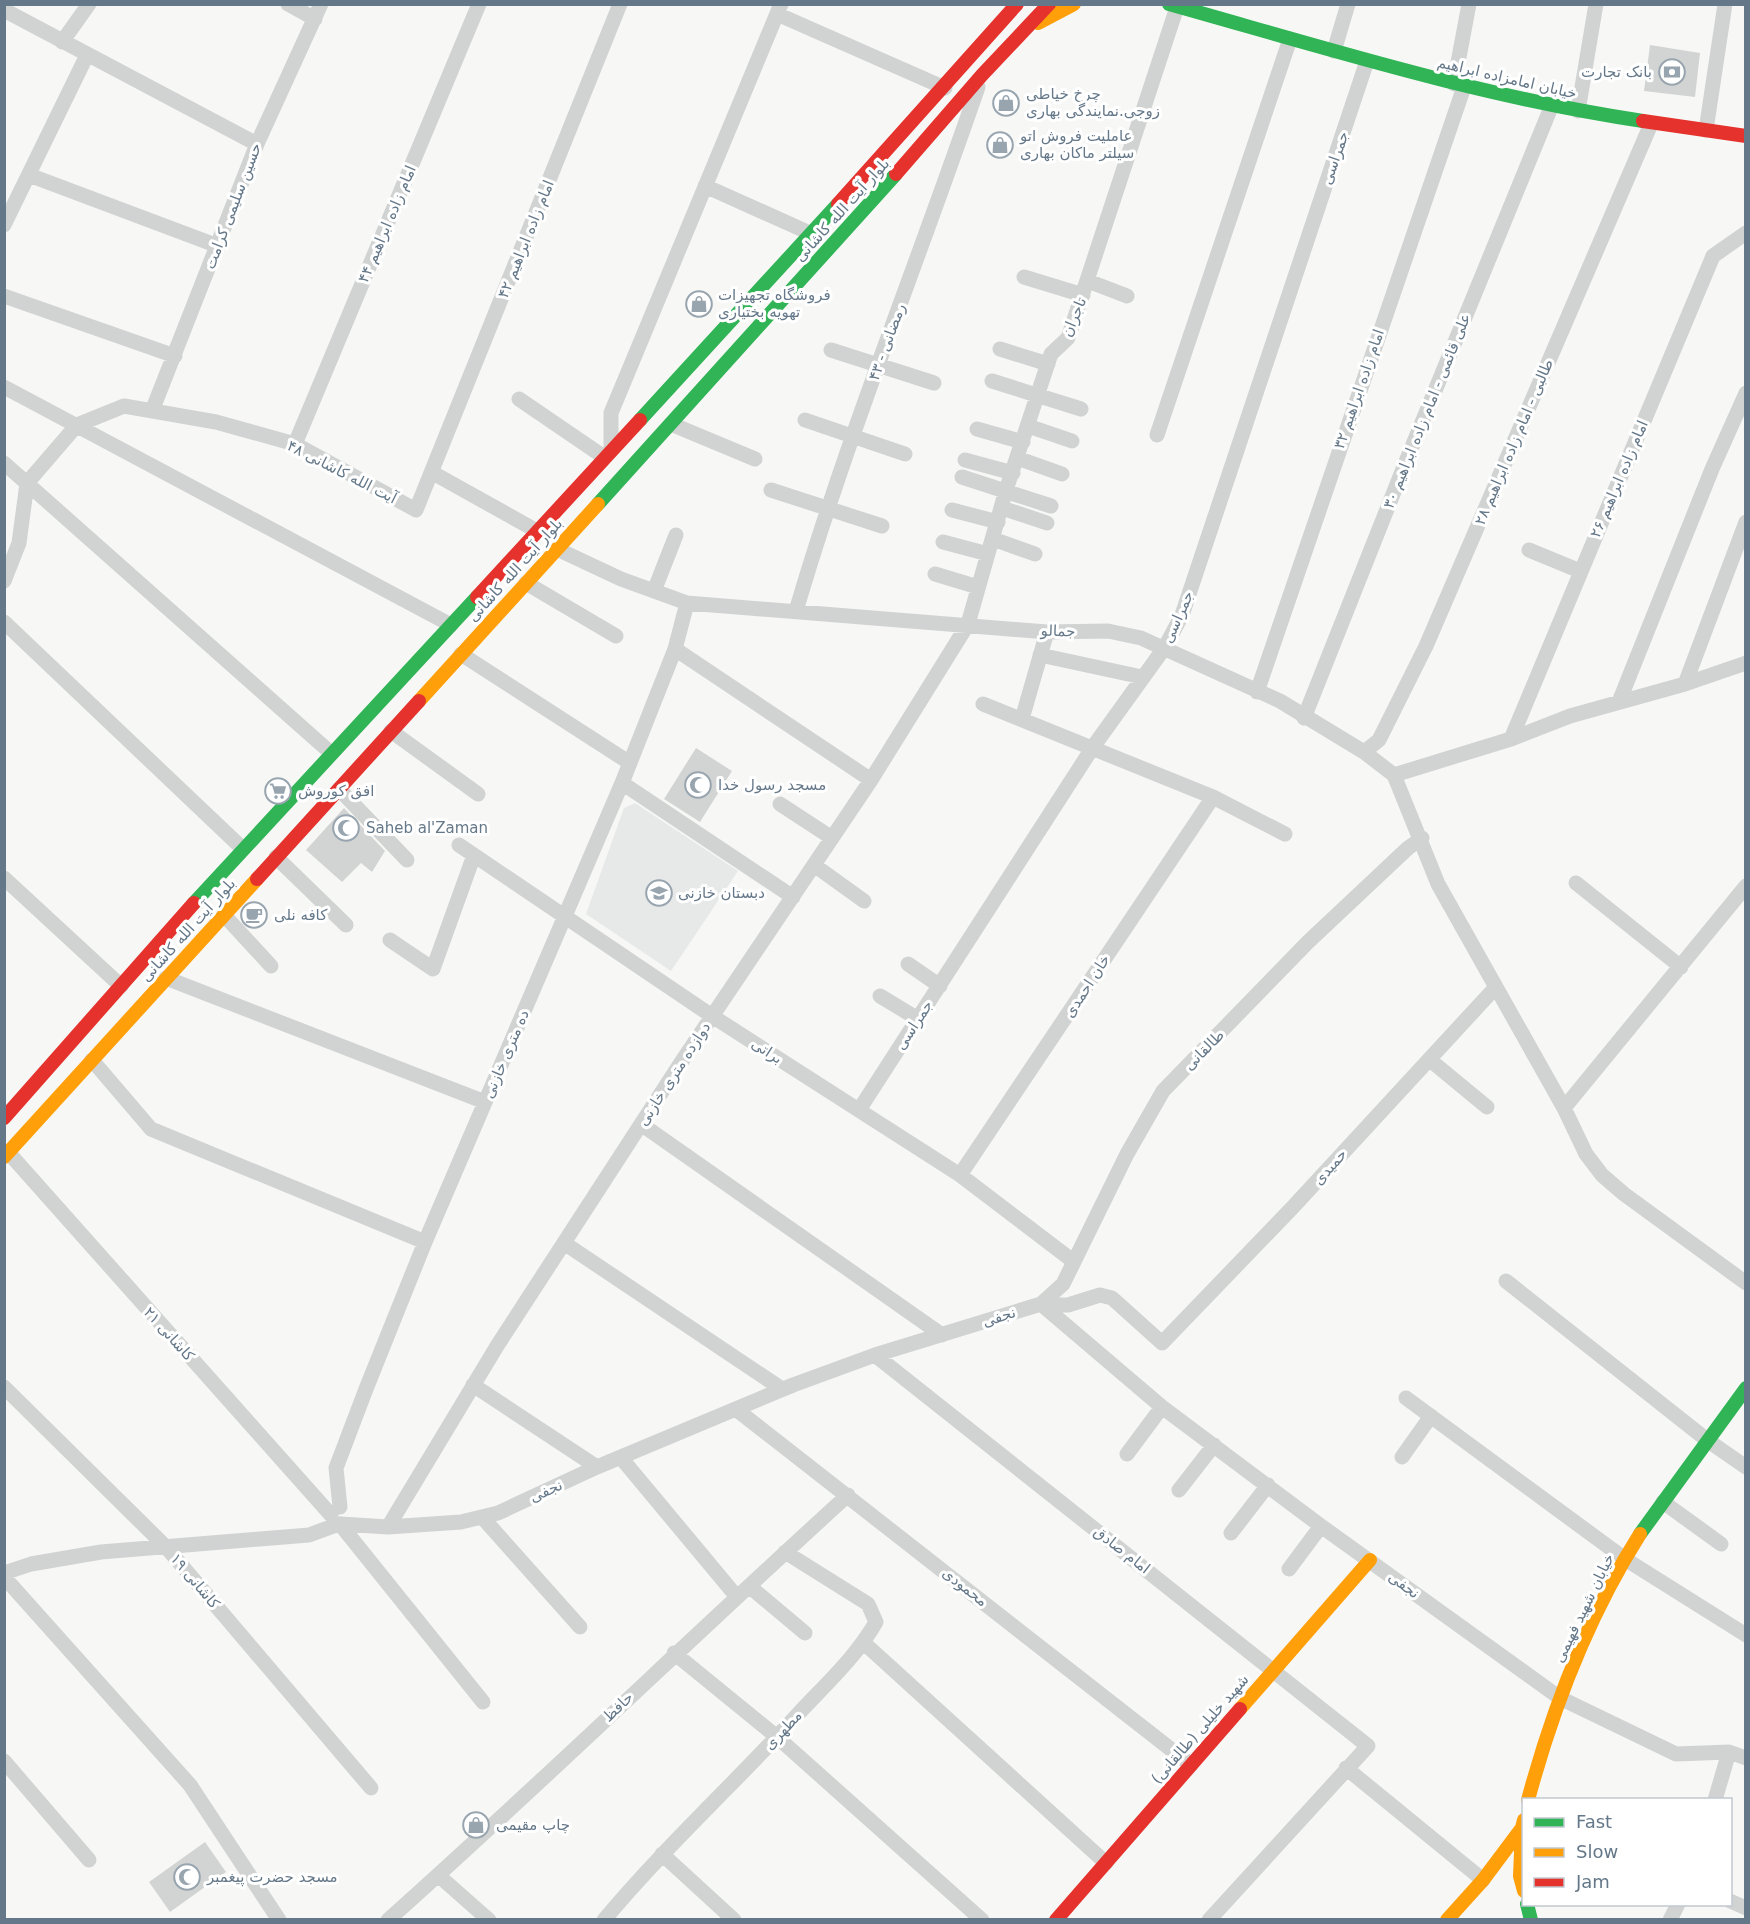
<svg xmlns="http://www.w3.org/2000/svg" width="1750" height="1924" font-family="'DejaVu Sans',Vazirmatn,sans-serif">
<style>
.built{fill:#e7e9e9}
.building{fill:#d2d4d4}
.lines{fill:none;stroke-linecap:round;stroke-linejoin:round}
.street{stroke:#d1d3d3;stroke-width:15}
.fast{stroke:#30b455;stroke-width:14}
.slow{stroke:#ff9f0a;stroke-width:14}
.jam{stroke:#e5322d;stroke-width:14}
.labels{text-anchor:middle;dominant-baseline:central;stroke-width:6;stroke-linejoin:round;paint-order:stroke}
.poi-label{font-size:15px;fill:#657889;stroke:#fff;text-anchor:start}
.street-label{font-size:15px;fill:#657889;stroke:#fff}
</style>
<rect width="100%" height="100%" fill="#f7f8f6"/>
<path class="built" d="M635,803L738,871L671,971L586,914L624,808Z"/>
<path class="building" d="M1650,45L1700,53L1695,97L1644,91Z
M696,748L732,771L700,822L664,799Z
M344,808L385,851L372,872L361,863L342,882L306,850Z
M473,1816L484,1819L470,1833L466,1823Z
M205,1842L226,1872L170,1912L149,1882Z"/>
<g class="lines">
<path class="street" d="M288,4L315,19
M4,10L257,144
M777,14L945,88
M62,42L89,4
M1334,51L1348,4
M1454,84L1469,4
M1578,111L1596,4
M1706,130L1725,4
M29,175L218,246
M705,186L812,234
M4,225L87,55
M1024,277L1083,295
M1088,281L1127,296
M4,296L175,356
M1000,349L1048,364
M831,350L934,383
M992,381L1081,409
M4,387L451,625
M519,399L604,457
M152,411L257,144L321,4
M805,420L905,454
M671,424L755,459
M1028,426L1072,441
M977,429L1023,442
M1157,435L1290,39
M295,444L479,4
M611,450V413L781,4
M1017,458L1062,474
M965,460L1013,473
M4,463L331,753
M433,473L537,531
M962,477L1051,506
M771,490L882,526
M1002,508L1047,523
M952,510L998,522
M993,539L1035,554
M943,542L988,554
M557,549L621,579L687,603L1047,632L1108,631L1141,638L1280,701L1364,752L1394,775L1438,884L1564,1108L1586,1154L1602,1175L1624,1194L1746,1283
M1529,550L1580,571
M935,574L978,587
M4,581L19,543L27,483L77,425L124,406L216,422L295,444L416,510L620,4
M526,583L616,636
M654,591L676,535
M796,611C848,434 918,262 978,87
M4,622L243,849
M675,649L871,780
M461,654L630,763
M1040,655L1142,677
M1685,684L1746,522
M1257,692L1464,87
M1619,702L1712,469L1746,393
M983,704L1213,797L1285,834
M1304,718L1405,464L1552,105
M1022,719L1047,632
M391,731L478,794
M1511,739L1713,256L1746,233
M1364,752L1379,740L1426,646L1651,124
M1394,775L1511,739L1570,716L1685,684L1746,663
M622,783L793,897
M339,789L407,860
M780,804L832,838
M459,845L712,1016L960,1175L1073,1261
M276,857L346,925
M814,865L864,901
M4,878L121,986
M1576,883L1681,967
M224,915L271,966
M390,940L433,969L474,855
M908,964L940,986
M166,978L485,1102
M880,996L918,1019
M92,1060L151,1129L425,1242
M1430,1060L1487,1107
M1564,1108L1746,886
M859,1110L1093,747L1165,647L1182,615L1367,61
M641,1124L942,1335
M8,1152L331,1515
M960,1175L1213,797
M564,1243L782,1389
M1506,1281L1707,1440L1746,1467
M1041,1304L1068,1305L1100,1295L1112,1298L1162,1343L1293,1207L1495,988
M1041,1304L1063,1284L1127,1154L1163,1091L1308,942L1408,848L1422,838
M875,1355L1368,1746L1209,1920
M473,1385L597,1467
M4,1387L166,1547L371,1788
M1406,1398L1625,1559L1746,1635
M737,1410L1191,1765
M1127,1454L1162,1407
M1402,1457L1431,1416
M622,1459L737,1597
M1179,1490L1214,1445
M1663,1502L1721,1544
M340,1507L336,1468L366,1389L425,1242L622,783L675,649L687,603
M482,1517L580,1627
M340,1524L483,1702
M341,1524L388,1527L461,1522L498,1513L597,1467L793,1385L875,1355L1041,1304L1162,1407L1321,1526L1560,1698L1676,1754L1729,1752L1746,1758
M388,1527L497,1346L680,1064L871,780L968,624L1006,490L1051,354L1068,338L1177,7
M1231,1533L1268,1485
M1289,1569L1321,1526
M4,1573L31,1564L101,1552L309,1535L339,1524
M4,1577L190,1785L279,1920
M749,1586L805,1633
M864,1643L1106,1863
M674,1653L777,1737L982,1920
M4,1761L89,1860
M1346,1768L1483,1880
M1715,1800L1729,1752
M662,1854L734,1920
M438,1875L489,1920
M1730,1901L1746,1908
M388,1920C544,1781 694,1635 848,1495
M604,1920C665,1847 735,1783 799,1713C826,1684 856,1657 876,1622L868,1604L785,1552
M1670,1920L1678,1904"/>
<path class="fast" d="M1169,4C1326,48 1481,97 1643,121
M640,420L838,204
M598,504L896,174
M194,903L477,597
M1640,1534L1746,1388
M1527,1904L1531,1920"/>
<path class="slow" d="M1038,23L1074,4
M419,701L598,504
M4,1157L257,879
M1240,1709L1370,1560
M1528,1800C1553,1707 1588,1616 1640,1534
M1522,1828L1520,1876L1524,1891
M1447,1920L1483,1880L1522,1828L1524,1820"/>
<path class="jam" d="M1643,121L1746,136
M896,174L982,75L1049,4
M838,204L1017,4
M477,597L640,420
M257,879L419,701
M4,1118L194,903
M1056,1920L1240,1709"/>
</g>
<defs>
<g id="bank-ring" transform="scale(1.35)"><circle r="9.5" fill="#fff" stroke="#98a5af" stroke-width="1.5"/><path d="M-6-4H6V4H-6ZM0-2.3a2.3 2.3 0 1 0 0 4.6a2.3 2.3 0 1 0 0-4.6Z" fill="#98a5af"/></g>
<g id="shop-ring" transform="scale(1.35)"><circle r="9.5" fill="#fff" stroke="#98a5af" stroke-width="1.5"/><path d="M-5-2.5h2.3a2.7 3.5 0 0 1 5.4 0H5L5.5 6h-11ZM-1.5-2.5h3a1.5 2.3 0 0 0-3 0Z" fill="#98a5af"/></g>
<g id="mosque-ring" transform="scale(1.35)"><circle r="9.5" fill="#fff" stroke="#98a5af" stroke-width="1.5"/><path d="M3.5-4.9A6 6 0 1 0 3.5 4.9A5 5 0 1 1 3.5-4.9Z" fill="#98a5af"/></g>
<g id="supermarket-ring" transform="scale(1.35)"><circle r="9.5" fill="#fff" stroke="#98a5af" stroke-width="1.5"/><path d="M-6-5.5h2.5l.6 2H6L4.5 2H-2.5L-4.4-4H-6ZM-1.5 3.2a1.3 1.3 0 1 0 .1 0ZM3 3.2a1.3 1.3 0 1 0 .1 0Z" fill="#98a5af"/></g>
<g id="school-ring" transform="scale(1.35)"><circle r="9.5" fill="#fff" stroke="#98a5af" stroke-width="1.5"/><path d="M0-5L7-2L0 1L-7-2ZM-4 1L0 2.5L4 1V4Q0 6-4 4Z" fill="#98a5af"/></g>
<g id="cafe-ring" transform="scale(1.35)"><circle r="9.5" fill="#fff" stroke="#98a5af" stroke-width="1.5"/><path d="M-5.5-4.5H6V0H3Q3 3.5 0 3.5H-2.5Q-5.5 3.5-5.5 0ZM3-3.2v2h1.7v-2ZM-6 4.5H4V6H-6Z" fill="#98a5af"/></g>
</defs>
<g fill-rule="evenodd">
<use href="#bank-ring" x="1672" y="72"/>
<use href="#shop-ring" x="1006" y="103"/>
<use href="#shop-ring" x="1000" y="145"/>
<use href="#shop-ring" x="699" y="304"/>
<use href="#mosque-ring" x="698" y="785"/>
<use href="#supermarket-ring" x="278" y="791"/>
<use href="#mosque-ring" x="346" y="828"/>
<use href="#school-ring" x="659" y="893"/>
<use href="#cafe-ring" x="254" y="915"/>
<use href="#shop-ring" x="476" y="1825"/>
<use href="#mosque-ring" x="187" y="1877"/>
</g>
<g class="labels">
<g class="poi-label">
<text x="1652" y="72" text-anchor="end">بانک تجارت</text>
<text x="1026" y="94">چرخ خیاطی<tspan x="1026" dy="17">زوجی.نمایندگی بهاری</tspan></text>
<text x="1020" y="136">عاملیت فروش اتو<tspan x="1020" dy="17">سیلتر ماکان بهاری</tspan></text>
<text x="718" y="295">فروشگاه تجهیزات<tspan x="718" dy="17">تهویه بختیاری</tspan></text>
<text x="718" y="785">مسجد رسول خدا</text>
<text x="298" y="791">افق کوروش</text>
<text x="366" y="828">Saheb al'Zaman</text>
<text x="678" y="893">دبستان خازنی</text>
<text x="274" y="915">کافه نلی</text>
<text x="496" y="1825">چاپ مقیمی</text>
<text x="207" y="1877">مسجد حضرت پیغمبر</text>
</g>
<g class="street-label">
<text transform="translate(1507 78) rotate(13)">خیابان امامزاده ابراهیم</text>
<text transform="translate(1335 158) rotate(-71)">جمراسی</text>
<text transform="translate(233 206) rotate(-69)">حسین سلیمی کرامت</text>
<text transform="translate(842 210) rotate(-48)">بلوار آیت الله کاشانی</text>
<text transform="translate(387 224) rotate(-67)">امام زاده ابراهیم ۴۴</text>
<text transform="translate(526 239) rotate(-68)">امام زاده ابراهیم ۴۲</text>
<text transform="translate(1074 317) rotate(-67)">تاجران</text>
<text transform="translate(887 342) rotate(-70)">رمضانی - ۴۳</text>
<text transform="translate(1359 389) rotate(-71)">امام زاده ابراهیم ۳۲</text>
<text transform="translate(1427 411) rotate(-68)">علی قائمی - امام زاده ابراهیم ۳۰</text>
<text transform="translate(1514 442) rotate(-67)">طالبی - امام زاده ابراهیم ۲۸</text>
<text transform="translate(342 472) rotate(27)">آیت الله کاشانی ۴۸</text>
<text transform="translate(1619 479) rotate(-67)">امام زاده ابراهیم ۲۶</text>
<text transform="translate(515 570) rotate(-48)">بلوار آیت الله کاشانی</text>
<text transform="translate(1178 617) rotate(-66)">جمراسی</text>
<text transform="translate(1058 631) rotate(2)">جمالو</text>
<text transform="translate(188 930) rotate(-48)">بلوار آیت الله کاشانی</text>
<text transform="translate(1087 986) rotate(-57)">خان احمدی</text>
<text transform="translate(914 1025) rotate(-57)">جمراسی</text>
<text transform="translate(1204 1050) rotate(-45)">طالقانی</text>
<text transform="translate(767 1051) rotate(33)">براتی</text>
<text transform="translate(506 1054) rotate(-67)">ده متری خازنی</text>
<text transform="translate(674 1074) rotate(-57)">دوازده متری خازنی</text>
<text transform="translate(1330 1167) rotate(-48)">حمیدی</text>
<text transform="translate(999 1317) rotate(-18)">نجفی</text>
<text transform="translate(169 1334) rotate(48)">کاشانی ۲۱</text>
<text transform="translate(546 1491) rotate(-24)">نجفی</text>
<text transform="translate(1122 1550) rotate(38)">امام صادق</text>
<text transform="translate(195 1581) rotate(50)">کاشانی ۱۹</text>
<text transform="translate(1404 1585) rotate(36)">نجفی</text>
<text transform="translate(965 1587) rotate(38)">محمودی</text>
<text transform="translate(1584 1608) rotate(-64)">خیابان شهید فهیمی</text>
<text transform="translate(618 1707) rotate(-44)">حافظ</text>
<text transform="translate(1200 1729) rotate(-49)">شهید خلیلی (طالقانی)</text>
<text transform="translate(783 1730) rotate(-47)">مطهری</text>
</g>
</g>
<rect width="1750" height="1924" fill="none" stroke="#657889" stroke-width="12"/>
<rect x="1522" y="1798" width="210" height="108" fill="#ffffff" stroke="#c1c9d0" stroke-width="1.5"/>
<rect x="1534" y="1818" width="30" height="9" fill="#30b455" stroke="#c1c9d0" stroke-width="1.5"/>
<text x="1576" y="1828" font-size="18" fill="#657889">Fast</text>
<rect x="1534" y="1848" width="30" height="9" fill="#ff9f0a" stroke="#c1c9d0" stroke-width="1.5"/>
<text x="1576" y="1858" font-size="18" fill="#657889">Slow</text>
<rect x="1534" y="1878" width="30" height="9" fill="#e5322d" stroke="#c1c9d0" stroke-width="1.5"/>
<text x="1576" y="1888" font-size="18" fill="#657889">Jam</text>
</svg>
